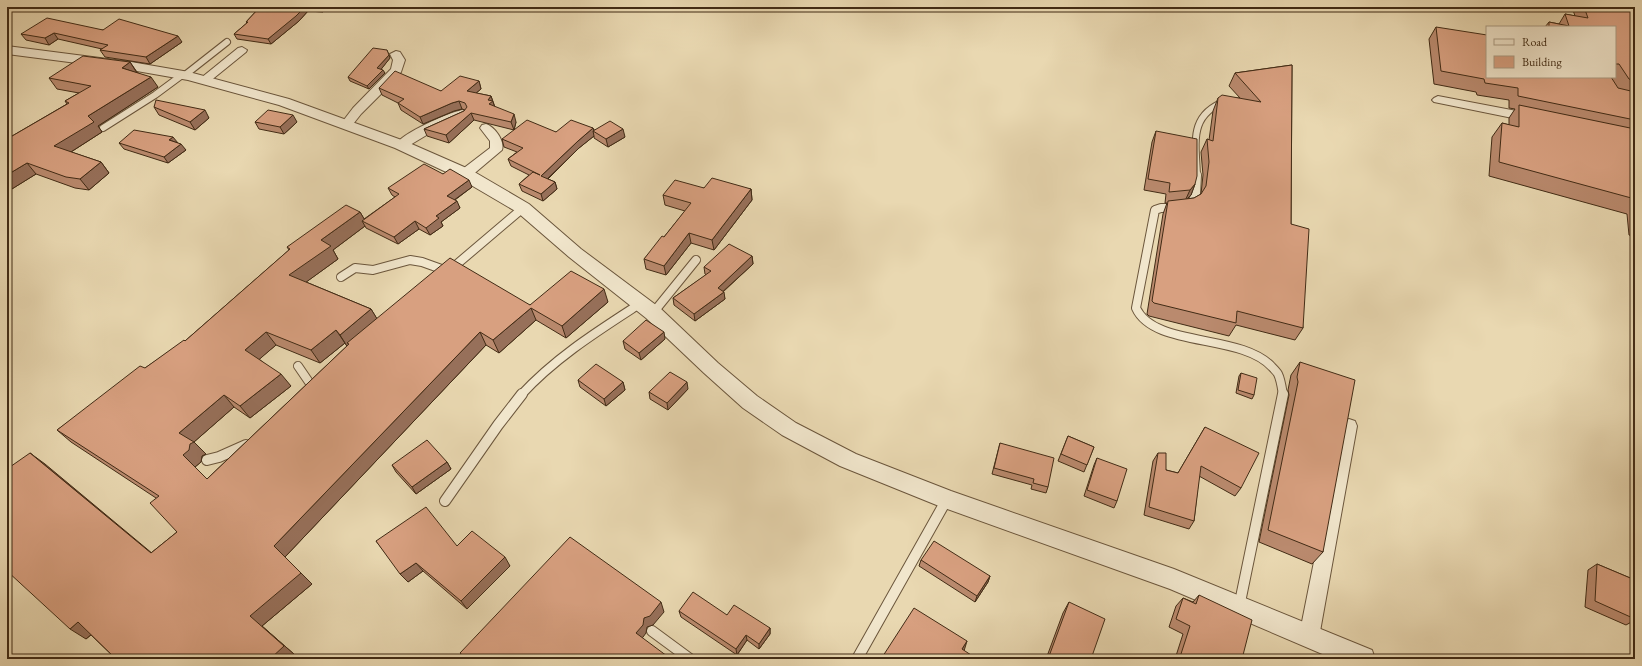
<svg xmlns="http://www.w3.org/2000/svg" width="1642" height="666" font-family="'EB Garamond',serif">
<style>
.lines{fill:none;stroke-linecap:round;stroke-linejoin:round}
.service-far2-casing{stroke:#6b563c;stroke-width:8}
.service-far1-casing{stroke:#6b563c;stroke-width:10}
.service-casing{stroke:#6b563c;stroke-width:12}
.minor-casing{stroke:#6b563c;stroke-width:2}
.tertiary-casing{stroke:#6b563c;stroke-width:2}
.service-far2{stroke:#f1e6cc;stroke-width:6}
.service-far1{stroke:#f1e6cc;stroke-width:8}
.service{stroke:#f1e6cc;stroke-width:10}
.minor{fill:#f1e6cc;fill-rule:evenodd}
.tertiary{fill:#f1e6cc;fill-rule:evenodd}
.wall{fill:#ba8a6e;stroke:#412b15;fill-rule:evenodd}
.shaded-wall{fill:#97705a;stroke:#412b15}
.building{fill:#d8a080;stroke:#412b15}
</style>
<rect width="100%" height="100%" fill="#e9d8b1"/>
<filter id="stains"><feTurbulence type="fractalNoise" baseFrequency=".005" numOctaves="4"/><feColorMatrix values="0 0 0 0 .2 0 0 0 0 .09 0 0 0 0 .02 0 0 0 .5 -.17"/></filter>
<radialGradient id="worn" r=".72"><stop offset=".6" stop-color="#630" stop-opacity="0"/><stop offset="1" stop-color="#630" stop-opacity=".3"/></radialGradient>
<g class="lines">
<g class="service-far2-casing">
<path id="service-far2" d="M185,75L227,42
M103,128L155,95L182,75
M1197,176C1196,143 1188,115 1226,101"/>
</g>
<g class="service-far1-casing">
<path id="service-far1" d="M1190,205L1196,195L1197,175
M1175,208H1161L1155,210L1136,308C1154,348 1241,333 1272,367C1274,369 1277,372 1278,374C1281,380 1282,389 1283,395
M450,270L523,208
M341,277L355,268L373,270L410,260L422,262L447,271
M653,313L696,260
M298,366L311,385
M521,395C556,357 598,331 641,303"/>
</g>
<g class="service-casing">
<path id="service" d="M207,460L219,457L246,445
M445,501L498,425L522,394
M1239,607L1283,394
M652,631L690,659
M857,659L947,499"/>
</g>
<g class="minor-casing">
<path id="minor" d="M242,47L247,50L246,52L209,82H201L199,80L201,78L238,48Z
M396,51L400,52L405,60L401,72L391,84L361,114L350,128H342L340,125L353,108L391,69L393,60L390,54Z
M1438,96L1532,114L1536,115L1538,118L1536,121L1532,122L1434,102L1432,100L1434,98Z
M462,110L466,111L468,114L466,117L435,130L405,148H397L395,145C404,132 446,114 462,110Z
M486,124C495,127 505,141 502,150L470,177L465,178L460,177L459,174L460,171L490,148V141L480,128L482,125Z
M1349,419L1355,421L1357,426L1319,637L1316,644L1309,647L1302,644L1299,637L1341,426L1343,421Z"/>
</g>
<g class="tertiary-casing">
<path id="tertiary" d="M7,46L131,62L189,72L289,99L407,142L471,170L529,204L581,249L660,308L718,363L757,396L796,423L856,454L951,491L1174,569L1372,650L1375,659H1334L1170,589L939,506L840,466L782,435L743,408L704,373L646,318L569,257L517,212L459,178L395,148L279,105L188,80L131,70L7,54Z"/>
</g>
<use href="#service-far2" class="service-far2"/>
<use href="#service-far1" class="service-far1"/>
<use href="#service" class="service"/>
<use href="#minor" class="minor"/>
<use href="#tertiary" class="tertiary"/>
</g>
<path class="wall" d="M260,7H322L323,12L308,11L299,21L271,44L237,39L234,34L247,23L246,22Z
M1572,7H1635V237L1629,235L1627,214L1489,176L1492,137L1502,123L1509,125V118L1515,109L1509,108V100L1477,95L1476,92L1434,84L1429,39L1436,27L1487,77H1615V27H1545L1549,22L1559,24L1565,14L1575,16Z
M103,30L182,42L150,64L105,57L100,50L102,49L58,39L49,45L26,40L21,34Z
M387,50L390,58L381,69L385,73L369,89L350,81L348,77Z
M130,62L137,72L158,87L98,126L102,132L71,152L101,162L109,173L89,190L75,188L36,174L7,192V139L67,104L65,101L79,93L57,89L49,78Z
M1292,65L1291,224L1303,328L1295,340L1236,325L1229,336L1149,316L1147,314L1163,214L1167,203H1165L1166,194L1144,190L1152,142L1156,131L1195,184L1191,195L1187,199L1194,198L1201,194L1203,175L1201,152L1207,139L1209,140L1213,111L1218,98H1240L1229,86L1235,73Z
M479,81L481,89L476,93L491,96L495,107L516,122L514,130L474,120L449,143L427,136L424,129L464,111L465,110L462,109L454,111L423,124L401,110L398,103L382,95L379,88L441,91Z
M154,107L209,118L195,130L159,115Z
M255,122H297L284,134L259,129Z
M593,128L594,130L625,137L608,147L594,138V136L579,148L548,179L555,182L557,189L543,201L522,191L519,184L529,175L511,166L508,159L517,152L504,147L502,139L556,132Z
M119,143H177L186,150L168,163L124,149Z
M443,174L472,187L455,200L460,208L441,222L443,226L430,235L419,229L398,244L366,228L365,226L333,250L338,259L306,282L371,309L377,319L530,305L608,302L566,338L536,320L499,353L486,345L285,557L312,584L262,626L295,655L292,659H116L91,635L86,639L30,453L151,553L177,532L156,498L71,442L57,430L145,368L185,341L289,250L287,247L360,212L364,219L395,197L392,195L388,188ZM345,343L347,346L207,479L195,467L201,462L202,456L206,454L194,442L234,407L250,418L291,386L259,359L276,345L320,363Z
M704,188L751,189L752,200L714,250L691,243L666,275L646,269L644,259L664,237L685,211L665,205L663,195Z
M752,256L753,264L723,292L725,299L695,321L674,305L673,298L706,275L705,274L704,267Z
M665,339L641,360L625,349L623,341Z
M1300,362L1323,552L1312,564L1259,542L1289,395L1288,390L1291,375Z
M1241,373L1254,395L1252,399L1236,393L1239,376Z
M578,380L623,382L625,390L606,406L580,387Z
M688,389L668,410L650,399L649,392Z
M1205,427L1241,488L1235,496L1199,476L1194,521L1189,529L1144,515L1153,461L1158,453L1166,470L1178,473Z
M1068,436L1094,447L1084,472L1058,461Z
M1000,443L1048,487L1046,493L1031,489L1032,485L992,474Z
M1097,458L1117,501L1114,508L1084,496L1094,465Z
M447,462L451,469L416,494L396,472L392,465Z
M376,541L457,546L510,566L467,609L423,571L408,582Z
M921,560L990,576L988,582L975,602L919,566Z
M1597,564L1635,580V620L1626,625L1585,607L1588,570Z
M1199,595L1242,659H1175L1183,634L1169,627L1176,606L1183,598L1193,602Z
M1069,602L1091,659H1046L1063,613Z
M679,611L727,615L770,628V634L759,649L747,640L737,655L681,617Z"/>
<path class="shaded-wall" d="M305,7H306L308,11L299,21L271,44L268,39Z
M54,33L58,39L49,45L45,38Z
M178,36L182,42L150,64L146,57Z
M389,55L390,58L379,72L377,68Z
M130,62L137,73L122,68Z
M383,70L385,73L369,89L367,86Z
M151,77L158,87L98,126L102,132L63,157L54,146L88,116Z
M479,81L481,89L470,98L467,91Z
M491,96L495,108L492,112L488,100Z
M459,101L462,109L454,111L423,124L420,117L452,103Z
M205,110L209,118L195,130L190,122Z
M471,113L474,120L449,143L446,135Z
M514,114L516,122L514,130L511,122Z
M293,115L297,122L284,134L280,127Z
M593,128L594,132L593,131L594,136L579,148L543,183L541,176L578,141Z
M623,129L625,137L608,147L606,139Z
M173,137L178,143L169,140Z
M181,144L186,150L168,163L164,157Z
M101,162L109,173L89,190L80,179Z
M27,163L36,174L7,192V175Z
M469,180L472,187L450,203L447,196Z
M555,182L557,189L543,201L541,194Z
M1195,184L1191,195L1185,201L1190,190Z
M751,189L752,200L714,250L712,240Z
M457,201L460,208L441,222L443,226L430,235L426,228L436,216Z
M360,212L366,222L362,221L365,226L333,250L338,259L298,288L289,275L321,240Z
M415,221L419,229L398,244L394,237Z
M689,233L691,243L666,275L664,266Z
M752,256L753,264L719,295L718,288Z
M604,289L608,302L566,338L562,326Z
M724,292L725,299L695,321L694,314Z
M531,308L536,320L499,353L493,340Z
M371,309L379,322L348,348L340,335Z
M336,330L345,343L320,363L311,350Z
M266,332L276,345L255,363L245,350Z
M480,332L486,345L285,557L312,584L262,626L295,655L292,659H270L250,616L274,546Z
M664,332L665,339L641,360L639,353Z
M281,374L291,386L250,418L240,406Z
M623,382L625,390L606,406L604,399Z
M687,382L688,389L668,410L667,403Z
M224,395L234,407L194,442L206,454L202,456L201,462L195,467L183,455L179,433Z
M30,453L45,464L165,564L151,553Z
M447,462L451,469L416,494L412,487Z
M505,557L510,566L467,609L461,601Z
M416,563L423,571L408,582L400,574Z
M990,576L988,582L975,602L977,596Z
M661,602L664,612L653,625L647,627L646,633L640,641L636,633L644,618Z
M78,622L94,632L86,639L70,629Z
M770,628V634L759,649V644Z
M746,635L747,640L737,655L736,649Z
M967,641L964,651L962,649Z"/>
<path class="building" d="M260,7H305L296,16L268,39L234,34L248,22H246Z
M1584,7H1635V56L1631,60L1635,63V81L1629,79L1619,64H1615V27H1549V22L1569,26L1565,14L1588,18Z
M47,18L103,30L119,19L178,36L146,57L100,50L108,45L54,33L45,38L21,34Z
M1436,27L1487,35V77H1611L1618,88L1635,92V120L1518,96V88L1485,83L1484,79L1441,71Z
M373,48L387,50L389,55L377,68L383,70L367,86L348,77Z
M83,56L130,62L122,68L151,77L88,116L94,122L54,146L101,162L80,179L66,177L27,163L7,175V139L69,103L65,101L91,86L49,78Z
M1292,65L1291,224L1309,229L1303,328L1237,311L1236,323L1154,303L1152,301L1168,201L1194,198L1201,194L1206,186L1209,162L1207,139L1213,141L1218,98L1222,95L1261,102L1235,73Z
M395,71L441,91L460,76L479,81L467,91L491,96L488,100L493,101L489,104L514,114L511,122L471,113L446,135L424,129L464,111L467,107L465,103L459,101L452,103L420,117L398,103L404,99L379,88Z
M156,100L205,110L190,122L154,107Z
M1519,105L1635,129V199L1499,162L1502,123L1519,127Z
M268,110L293,115L280,127L255,122Z
M527,120L556,132L571,120L593,128L578,141L541,176L555,182L541,194L519,184L533,172L540,175L508,159L523,148L502,139Z
M610,121L623,129L606,139L593,131Z
M134,130L173,137L169,140L181,144L164,157L119,143Z
M1156,131L1197,139V176L1195,184L1190,190L1169,192L1170,183L1148,179Z
M424,164L443,174L450,169L469,180L447,196L457,201L436,216L439,218L426,228L415,221L394,237L362,221L399,194L388,188Z
M712,178L751,189L712,240L689,233L664,266L644,259L662,236L664,237L691,203L663,195L675,180L704,188Z
M346,205L360,212L321,240L331,246L289,275L371,309L340,335L336,330L311,350L266,332L245,350L281,374L240,406L224,395L179,433L194,442L190,444L189,450L183,455L207,479L349,344L347,343L450,258L530,305L571,271L604,289L562,326L531,308L493,340L480,332L274,546L301,573L250,616L284,646L270,659H116L78,622L70,629L7,571V469L30,453L151,553L177,532L150,503L159,496L57,430L140,366L145,368L184,340L185,341L290,249L287,247Z
M729,244L752,256L718,288L724,292L694,314L673,298L711,271L704,267Z
M646,320L664,332L639,353L623,341Z
M1300,362L1355,380L1323,552L1268,530L1298,382L1297,377Z
M596,364L623,382L604,399L578,380Z
M670,372L687,382L667,403L649,392Z
M1241,373L1257,378L1254,395L1238,390Z
M1205,427L1259,453L1241,488L1201,466L1194,521L1149,507L1158,453H1166V470L1178,473Z
M1068,436L1094,447L1087,465L1061,454Z
M427,440L447,462L412,487L392,465Z
M1000,443L1054,458L1048,487L1033,483L1034,479L994,468Z
M1097,458L1127,469L1117,501L1087,490Z
M426,507L457,546L472,531L505,557L461,601L416,563L400,574L376,541Z
M570,537L661,602L650,616L644,618L643,625L636,633L671,659H467L460,653Z
M934,541L990,576L977,596L921,560Z
M1597,564L1635,580V619L1595,601Z
M693,592L727,615L734,605L770,628L759,644L746,635L736,649L679,611Z
M1199,595L1252,620L1242,659H1183L1180,657L1190,626L1176,619L1183,598L1196,604Z
M1069,602L1105,619L1091,659H1048Z
M914,608L967,641L962,649L977,659H881Z"/>
<rect width="1642" height="666" fill="none" stroke="#e9d8b1" stroke-width="24"/>
<rect x="8" y="8" width="1626" height="650" fill="none" stroke="#412b15" stroke-width="2"/>
<rect x="12" y="12" width="1618" height="642" fill="none" stroke="#412b15"/>
<rect x="1486" y="26" width="130" height="52" fill="#f1e6cc" stroke="#ab9b83"/>
<rect x="1494" y="39" width="20" height="6" fill="#f1e6cc" stroke="#ab9b83"/>
<text x="1522" y="46" font-size="12" fill="#412b15">Road</text>
<rect x="1494" y="56" width="20" height="12" fill="#d8a080" stroke="#ab9b83"/>
<text x="1522" y="66" font-size="12" fill="#412b15">Building</text>
<rect width="100%" height="100%" filter="url(#stains)"/>
<rect width="100%" height="100%" fill="url(#worn)"/>
</svg>
